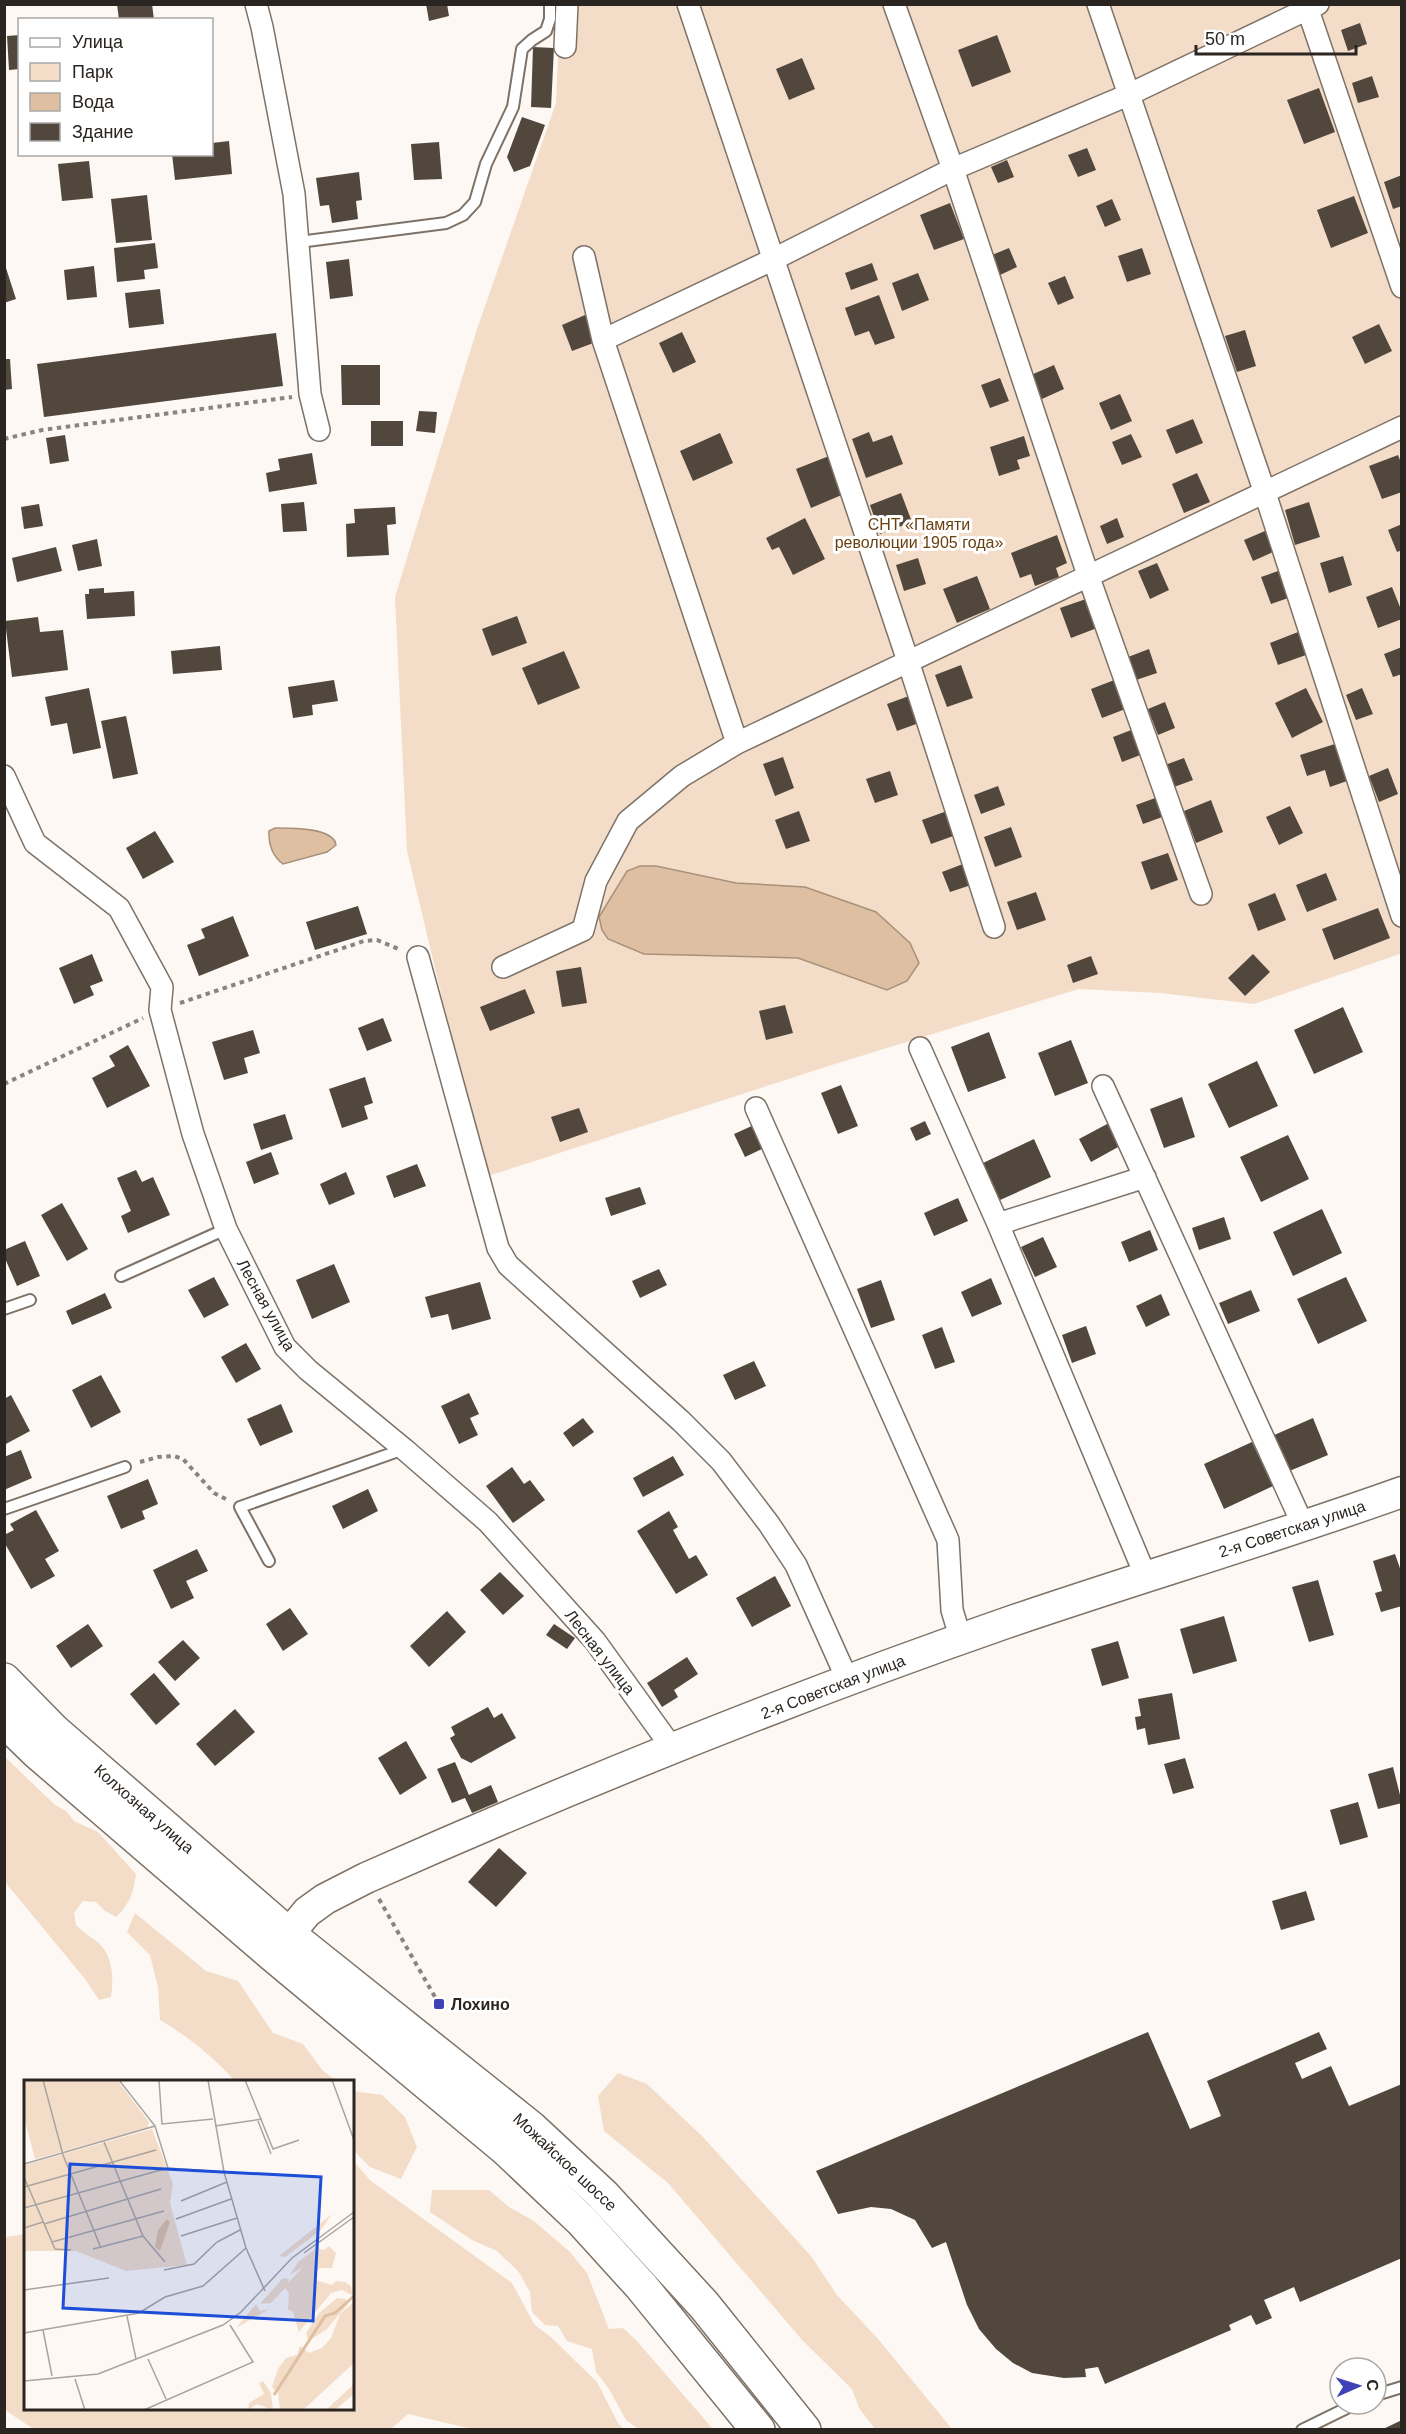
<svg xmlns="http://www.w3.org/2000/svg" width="1406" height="2434" font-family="Helvetica,sans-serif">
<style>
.green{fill:#f3ddc8}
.water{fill:#debfa2;stroke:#a8917b;stroke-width:1.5}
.building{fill:#52473c}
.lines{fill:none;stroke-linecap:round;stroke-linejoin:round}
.lane-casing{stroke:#7e7267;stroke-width:14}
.street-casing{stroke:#7e7267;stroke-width:24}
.secondary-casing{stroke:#7e7267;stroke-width:33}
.primary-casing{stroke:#7e7267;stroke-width:36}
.path{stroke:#89847f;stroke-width:4;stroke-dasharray:4.5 4.5;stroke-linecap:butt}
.lane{stroke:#fff;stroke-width:10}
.street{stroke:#fff;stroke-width:21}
.secondary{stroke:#fff;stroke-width:30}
.primary{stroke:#fff;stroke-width:33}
.poi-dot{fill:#3f42b6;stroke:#fff;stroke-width:2}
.labels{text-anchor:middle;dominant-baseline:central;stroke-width:6;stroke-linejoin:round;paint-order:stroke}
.park-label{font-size:16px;fill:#694110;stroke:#fff}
.street-label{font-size:16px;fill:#2a2520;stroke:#fff}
.poi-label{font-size:16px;font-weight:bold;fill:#2a2520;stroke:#fff;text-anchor:start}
.inset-river{fill:none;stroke:#debfa2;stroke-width:3}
.inset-road{fill:none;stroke:#a9a49f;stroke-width:1.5}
.view{fill:#1d4ed8;fill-opacity:0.15;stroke:#1d4ed8;stroke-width:3}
.inset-edge{fill:none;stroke:#2a2520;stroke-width:3}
</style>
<rect width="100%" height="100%" fill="#fdf8f3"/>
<path class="green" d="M560,5H1401L1400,954L1254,1004L1160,993L1079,989L835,1064L485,1177L407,851L395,597L477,329L556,103Z
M4,1756L55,1805L66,1811L74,1821L98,1832L136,1874C134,1891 129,1906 116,1917L105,1911L96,1902L83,1901L74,1913L76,1925C82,1931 88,1935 95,1940C113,1953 114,1976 111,1997L99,2000L85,1979L5,1882Z
M135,1913L206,1971L238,1981L273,2033L303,2044L323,2071L337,2081H235C211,2055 190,2038 160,2020L158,1987L150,1955L127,1932Z
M618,2073L647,2084L703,2137L811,2256L837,2295L879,2340L952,2429H875L859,2408L852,2389L803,2341L668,2183L604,2131L598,2096Z
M353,2091L382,2095L405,2117L417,2147L401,2179L370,2167L353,2150Z
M353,2163L356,2164L371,2181L512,2283L534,2324L552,2338L597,2382L618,2423L624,2429H472L408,2414L390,2430H35L5,2410V2237L25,2234L26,2408H352Z
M432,2190H489L509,2207L534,2221L570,2252L587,2273L609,2329L623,2328L636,2340L713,2429H638L626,2420L609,2389L596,2372L592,2349L567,2341L558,2326L545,2325L532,2312L530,2292L518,2271L497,2251L472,2240L430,2212Z"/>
<path class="water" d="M275,828C289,828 334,827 336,845L327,852L283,864C273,857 268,844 269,831Z
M640,866H656L736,883L805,887L876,912L910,943L919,963L907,981L887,990L798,958L644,954L608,939L602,930L599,917L627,871Z"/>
<path class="building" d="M117,4H152L154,20H119Z
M426,4H447L449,16L429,21Z
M1360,23L1367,44L1348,51L1341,30Z
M20,35V69L9,70L7,36Z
M997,35L1011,72L972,87L958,50Z
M533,47L554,48L551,108L531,107Z
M802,58L815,89L789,100L776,69Z
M1372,76L1379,97L1358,103L1352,83Z
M1319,88L1335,132L1304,144L1287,100Z
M522,117L545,125L530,166L514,172L507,157Z
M229,141L232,174L175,180L172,154H212V143Z
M439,142L442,179L414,180L411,144Z
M1087,148L1096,170L1078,177L1068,155Z
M1007,160L1014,177L998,183L991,167Z
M89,161L93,198L62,201L58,164Z
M359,172L362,200L356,201L358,219L332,223L329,205L320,206L316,178Z
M1402,175V206L1393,209L1384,182Z
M147,195L152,240L116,243L111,199Z
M1354,196L1368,233L1331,248L1317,210Z
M1112,199L1121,220L1105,227L1096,206Z
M950,203L964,239L934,250L920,215Z
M155,243L158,268L144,270L145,279L117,282L114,248Z
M1009,248L1017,267L1000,275L992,255Z
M1142,248L1151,274L1127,282L1118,256Z
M349,259L353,296L330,299L326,262Z
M872,263L878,280L851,290L845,273Z
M94,266L97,297L67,300L64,270Z
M6,268L16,299L4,303V269Z
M918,273L929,300L902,311L892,283Z
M1065,276L1074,298L1058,305L1048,283Z
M160,289L164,324L129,328L125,293Z
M879,295L895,338L875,345L869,331L855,336L845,308Z
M585,315L596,342L572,351L562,325Z
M1379,324L1392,351L1365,364L1352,337Z
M1245,330L1256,366L1237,372L1225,336Z
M682,332L696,362L673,373L659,343Z
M276,333L283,386L44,417L37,364Z
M4,359H10L12,389L4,390Z
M341,365H380V405H342Z
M1054,365L1064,389L1042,399L1031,375Z
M1000,378L1009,401L990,408L981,385Z
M1120,394L1132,421L1111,430L1099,403Z
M419,411L437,412L435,433L416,431Z
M1193,419L1203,443L1176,454L1166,430Z
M371,421H403V446H371Z
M869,432L873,442L892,435L903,464L866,478L852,439Z
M720,433L733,463L693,481L680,451Z
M1131,434L1142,457L1122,465L1112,442Z
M65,435L69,461L50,464L46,438Z
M1024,436L1030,456L1017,460L1020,469L999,476L990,447Z
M312,453L317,484L269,492L266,473L280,470L278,459Z
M1398,455L1402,465V492L1382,499L1369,466Z
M829,456L844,494L811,508L796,469Z
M1197,473L1210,502L1184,513L1172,484Z
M901,493L912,522L880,534L870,505Z
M304,502L307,531L283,532L281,504Z
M1309,502L1320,537L1295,545L1285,510Z
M39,504L43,526L24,529L21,507Z
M395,507L396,524L387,525L389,555L347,557L346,524L355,523L354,509Z
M805,518L825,559L793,575L779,547L772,550L766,538Z
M1117,518L1124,537L1107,544L1100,526Z
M1402,524V550L1397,552L1388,530Z
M1265,531L1273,552L1253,561L1244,540Z
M1057,535L1067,563L1056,568L1059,577L1035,586L1031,574L1020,578L1011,553Z
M97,539L102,566L78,571L72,545Z
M56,547L62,571L17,582L12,558Z
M1343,556L1352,585L1329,593L1320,563Z
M918,558L926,584L904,591L896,565Z
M1157,563L1169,590L1150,599L1138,571Z
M1281,570L1291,597L1271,604L1261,577Z
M977,576L990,609L957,623L943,589Z
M1392,587L1402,612V619L1378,628L1366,597Z
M104,588V593L134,591L135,616L87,619L85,594H89V589Z
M1086,599L1097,628L1071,638L1060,608Z
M517,616L527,643L492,656L482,629Z
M38,617L40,632L63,630L68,670L12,677L5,621Z
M1298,632L1306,655L1278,665L1270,643Z
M220,646L222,670L173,674L171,651Z
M1402,647V674L1393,677L1384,654Z
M1149,649L1157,673L1136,680L1128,657Z
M564,651L580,688L538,705L522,668Z
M961,665L973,698L947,707L935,675Z
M1117,679L1128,708L1102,718L1091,689Z
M334,680L338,701L312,705L313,715L293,718L288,687Z
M89,688L101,748L73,754L67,723L51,726L45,697Z
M1306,688L1323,722L1292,738L1275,703Z
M1362,688L1373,714L1356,720L1346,695Z
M909,696L919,723L897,731L887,704Z
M1165,702L1175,728L1158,735L1148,709Z
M126,716L138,774L113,779L101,721Z
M1134,729L1143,754L1122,762L1113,737Z
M1335,744L1347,781L1330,787L1325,770L1307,776L1300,755Z
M783,757L794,788L775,796L763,764Z
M1184,758L1193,780L1174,787L1165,765Z
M1388,768L1398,794L1379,802L1369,776Z
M890,771L898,795L875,803L866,779Z
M998,786L1005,805L981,814L974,795Z
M1158,797L1165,816L1143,824L1136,805Z
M1211,800L1223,832L1196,843L1184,811Z
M1290,806L1303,833L1279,845L1266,817Z
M799,811L810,841L786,849L775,820Z
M947,811L956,835L931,844L922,820Z
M1011,827L1022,857L995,867L984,837Z
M155,831L174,862L143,879L126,848Z
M1168,853L1178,880L1151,890L1141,862Z
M963,864L971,885L950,892L942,872Z
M1326,873L1337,900L1307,912L1296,885Z
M1036,892L1046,920L1017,930L1007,902Z
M1275,893L1286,920L1258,931L1248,904Z
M358,906L367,934L315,950L306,922Z
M1378,908L1390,938L1334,960L1322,929Z
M233,916L249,956L199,976L187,945L205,938L201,929Z
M92,954L103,981L90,986L94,995L74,1004L59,968Z
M1253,954L1270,972L1245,996L1228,978Z
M1091,956L1098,974L1073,983L1067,965Z
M581,967L587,1003L562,1007L556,971Z
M525,989L535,1013L490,1031L480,1007Z
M785,1005L793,1033L766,1040L759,1011Z
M1343,1007L1363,1052L1314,1074L1294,1030Z
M383,1018L392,1041L367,1051L358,1028Z
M253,1030L260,1053L244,1058L248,1073L224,1080L212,1042Z
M989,1032L1006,1078L968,1092L951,1047Z
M1071,1040L1088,1083L1055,1096L1038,1053Z
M128,1045L150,1086L107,1108L92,1078L115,1066L109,1056Z
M1257,1061L1278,1106L1229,1128L1208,1084Z
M365,1077L373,1103L364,1106L368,1119L342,1128L329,1089Z
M841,1085L858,1126L838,1134L821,1093Z
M1182,1097L1195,1137L1164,1148L1150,1109Z
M579,1108L588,1132L560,1142L551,1117Z
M285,1114L293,1139L261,1150L253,1124Z
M925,1121L931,1134L916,1141L910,1128Z
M1109,1123L1120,1146L1091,1162L1079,1139Z
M754,1125L764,1148L745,1157L734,1134Z
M1288,1135L1309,1179L1261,1202L1240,1157Z
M1034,1139L1051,1177L1000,1200L983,1163Z
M271,1152L279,1174L254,1184L246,1162Z
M417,1164L426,1186L394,1198L386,1176Z
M136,1170L142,1182L153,1177L170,1215L128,1233L121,1216L131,1211L117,1178Z
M346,1172L355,1194L329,1205L320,1184Z
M640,1187L646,1204L611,1216L605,1198Z
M958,1198L968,1221L934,1236L924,1213Z
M62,1203L88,1249L67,1261L41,1215Z
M1322,1209L1342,1253L1293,1276L1273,1232Z
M1224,1217L1231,1239L1199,1250L1192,1228Z
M1150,1230L1158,1250L1129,1262L1121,1242Z
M1043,1237L1057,1267L1035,1277L1021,1247Z
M25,1241L40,1276L17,1286L4,1256V1250Z
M334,1264L350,1302L312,1319L296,1280Z
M659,1269L667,1285L640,1298L632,1281Z
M214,1277L229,1305L204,1318L188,1290Z
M1346,1277L1367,1321L1318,1344L1297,1299Z
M991,1278L1002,1304L972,1317L961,1292Z
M881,1280L895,1320L871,1328L857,1289Z
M480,1282L491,1319L452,1330L448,1314L431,1318L425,1297Z
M1251,1290L1260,1311L1228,1324L1219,1303Z
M105,1293L112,1308L72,1325L66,1311Z
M1161,1294L1170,1315L1146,1327L1136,1306Z
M1086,1326L1096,1354L1072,1363L1062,1335Z
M942,1327L955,1362L935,1369L922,1335Z
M246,1343L261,1369L236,1383L221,1357Z
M754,1361L766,1386L735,1400L723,1375Z
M101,1375L121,1412L91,1428L72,1390Z
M469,1393L479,1414L470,1418L478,1435L459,1444L441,1406Z
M11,1395L30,1431L4,1445V1399Z
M281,1404L293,1432L260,1446L247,1419Z
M583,1418L594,1432L573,1447L563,1433Z
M1313,1418L1328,1455L1287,1472L1272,1436Z
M1252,1442L1273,1486L1224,1509L1204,1464Z
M21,1450L32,1478L4,1490V1457Z
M673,1456L684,1475L643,1497L633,1478Z
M512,1467L524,1484L530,1480L545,1500L513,1523L486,1486Z
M148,1479L158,1504L142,1511L145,1519L121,1529L107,1496Z
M368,1489L378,1511L343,1529L332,1506Z
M36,1510L59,1551L45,1559L55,1576L31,1589L4,1542V1535L14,1530L10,1524Z
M669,1511L678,1527L673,1530L689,1559L696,1555L708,1575L676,1594L637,1531Z
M197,1549L208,1571L186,1581L194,1598L171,1609L153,1570Z
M1395,1554L1402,1574V1606L1381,1612L1375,1593L1382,1591L1373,1561Z
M500,1572L524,1596L503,1615L480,1590Z
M775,1576L791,1606L752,1627L736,1598Z
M1318,1580L1334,1635L1309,1642L1292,1587Z
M290,1608L308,1634L283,1651L266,1624Z
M447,1611L466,1632L429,1667L410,1646Z
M1224,1616L1237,1661L1193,1674L1180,1629Z
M88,1624L103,1646L71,1668L56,1646Z
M554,1624L575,1638L567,1649L546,1635Z
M183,1640L200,1658L175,1681L158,1662Z
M1118,1641L1129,1678L1102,1686L1091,1649Z
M687,1657L698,1674L674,1690L678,1697L662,1707L647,1683Z
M154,1673L180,1704L156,1725L130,1694Z
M1172,1693L1180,1739L1148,1745L1145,1728L1137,1730L1135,1717L1141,1716L1138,1699Z
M488,1707L494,1718L502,1713L516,1738L471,1763L461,1758L450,1738L455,1735L451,1727Z
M235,1709L255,1732L215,1766L196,1744Z
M406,1741L427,1778L400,1795L378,1758Z
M1185,1758L1194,1788L1173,1794L1164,1764Z
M455,1762L469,1795L491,1785L498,1802L472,1813L465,1798L452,1803L437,1769Z
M1393,1767L1402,1803L1378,1809L1368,1774Z
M1358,1802L1368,1837L1340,1845L1330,1810Z
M499,1848L527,1873L496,1907L468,1882Z
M1306,1891L1315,1920L1281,1930L1272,1901Z
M1148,2032L1190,2129L1221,2116L1207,2081L1319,2032L1327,2049L1295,2063L1302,2079L1331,2066L1349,2106L1402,2084V2258L1300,2302L1294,2287L1264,2300L1272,2318L1256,2325L1251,2315L1229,2325L1231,2330L1105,2384L1098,2367L1085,2369L1086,2377L1064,2378L1032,2373L1013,2363L996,2349L979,2329L967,2305L946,2242L932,2248L915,2220L891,2209L871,2207L838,2214L816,2171Z
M1402,2420V2430H1381Z"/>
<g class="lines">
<g class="lane-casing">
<path id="lane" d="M299,242L446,223L463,215L475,202L486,164L513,107L522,49L532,40L546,31L550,19V4
M121,1276L226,1229
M4,1309L30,1300
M4,1509L125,1467
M269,1561L240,1507L404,1449
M1376,2395L1402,2387
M1302,2430L1355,2404"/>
</g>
<g class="street-casing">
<path id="street" d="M256,4L262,27L294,194L310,394L319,430
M688,4L908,661L994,927
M894,4L953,169L1088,575L1201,894
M1098,4L1265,493L1402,916
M1306,4L1402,287
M565,47L567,4
M584,257L603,340L737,743
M603,340L774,259L953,169L1128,95L1318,4
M4,776L35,843L119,908L162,987L160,1010L193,1134L226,1229L285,1347L308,1370L404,1449L488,1522L595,1641L673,1749
M418,957L498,1248L508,1265L681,1421L721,1461L769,1524L796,1565L848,1681
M503,967L583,930L596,881L628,821L682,776L737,743L1402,427
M920,1048L998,1224L1146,1577
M1103,1086L1303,1525
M756,1108L948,1540L952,1610L961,1640
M998,1224L1145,1177"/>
</g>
<g class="secondary-casing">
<path id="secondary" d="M274,1952L307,1912L325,1899L366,1878C576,1785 790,1698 1006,1623C1137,1578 1271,1539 1402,1492"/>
</g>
<g class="primary-casing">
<path id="primary" d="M4,1680L54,1731L288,1934L531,2128L603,2195L704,2305L804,2430
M4,1720L37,1752L272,1954L506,2149L581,2220L641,2286L758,2430"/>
</g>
<path class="path" d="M4,439L42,430L292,397
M180,1003L364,941L377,940L401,950
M4,1084L143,1018
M140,1462L158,1457L174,1456L183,1459L214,1493L228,1500
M379,1899L439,2004"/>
<use href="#lane" class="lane"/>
<use href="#street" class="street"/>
<use href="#secondary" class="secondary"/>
<use href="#primary" class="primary"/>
</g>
<rect class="poi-dot" x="433" y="1998" width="12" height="12" rx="3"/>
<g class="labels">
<g class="park-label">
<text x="919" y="524">СНТ «Памяти<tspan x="919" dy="18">революции 1905 года»</tspan></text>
</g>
<g class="street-label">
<text transform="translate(266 1305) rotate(61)">Лесная улица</text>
<text transform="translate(1292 1529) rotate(-18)">2-я Советская улица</text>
<text transform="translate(600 1652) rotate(52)">Лесная улица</text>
<text transform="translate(833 1687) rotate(-21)">2-я Советская улица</text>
<text transform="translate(144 1809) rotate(41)">Колхозная улица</text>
<text transform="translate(565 2162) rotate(43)">Можайское шоссе</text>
</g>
<g class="poi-label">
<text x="451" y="2004">Лохино</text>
</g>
</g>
<g transform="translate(24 2080)">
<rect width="330" height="330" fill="#fdf8f3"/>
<path d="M0,0H93L125,42L123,48L11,79L0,37ZM128,49L149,104L146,123L163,185L102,191L52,171H0V85ZM308,134L296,151L261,177L255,176ZM305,166L312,173L308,188H295L289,199L308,205L312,201L321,202L327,206L328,215L318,210L307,213L275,252L269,232L264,229L265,213L261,208L247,223L236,224L259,198L265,199L264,203L279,187L266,195L274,182L293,168L300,170ZM313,218L322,219L324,224L302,250L284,261L282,253L295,233ZM330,222V283L279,330H256L254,313L248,307L254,289L262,278L273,275L276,266L285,273L298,268L307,258L316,234ZM232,224L236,231L245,229L212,248ZM239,301L247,313L249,330L233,324L224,330L225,323L240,314L235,303ZM330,304V314L311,330H302Z" fill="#f3ddc8"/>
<path d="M143,139L146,142L136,171L131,167L134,150Z" fill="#debfa2"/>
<path class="inset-river" d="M250,315L301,236L311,233L330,216"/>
<path class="inset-road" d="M19,0L39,75L77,168M135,0L138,44L189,39M184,0L200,92L222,168L241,211M221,0L249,69L275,60M308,0L330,60M234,41L247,74M131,46L144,88L200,92M191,46L238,39M80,62L119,156L141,182M0,84L131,46L95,0M0,97L31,169L47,170M0,107L132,70M157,121L203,102M0,128L144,88M152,139L207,119M20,144L137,109M0,148L19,142M157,156L213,138M28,162L140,131M69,169L119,156M280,173L330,137M140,190L170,184L193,162L216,150M0,210L85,198M103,236L112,279M19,250L28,296M0,253L115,233L141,217L179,206L222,168M124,279L142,319M51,299L61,330M0,301L74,294L199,245L217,232L268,178L330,132M120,330L229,282L206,245"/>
<path class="view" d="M46,84L297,97L289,241L39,228Z"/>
<rect width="330" height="330" class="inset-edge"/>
</g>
<rect width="1406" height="2434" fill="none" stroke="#2a2520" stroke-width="12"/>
<rect x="18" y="18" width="195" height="138" fill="#ffffff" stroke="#aaa8a6" stroke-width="1.5"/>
<rect x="30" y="38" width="30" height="9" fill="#ffffff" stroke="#aaa8a6" stroke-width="1.5"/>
<text x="72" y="48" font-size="18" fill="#2a2520">Улица</text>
<rect x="30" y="63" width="30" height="18" fill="#f3ddc8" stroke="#aaa8a6" stroke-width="1.5"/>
<text x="72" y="78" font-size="18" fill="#2a2520">Парк</text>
<rect x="30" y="93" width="30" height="18" fill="#debfa2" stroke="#aaa8a6" stroke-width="1.5"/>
<text x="72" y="108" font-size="18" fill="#2a2520">Вода</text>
<rect x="30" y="123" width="30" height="18" fill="#52473c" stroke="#aaa8a6" stroke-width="1.5"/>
<text x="72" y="138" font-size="18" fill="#2a2520">Здание</text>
<g transform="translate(1358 2386) rotate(87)"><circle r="28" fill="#ffffff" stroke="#aaa8a6" stroke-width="1.5"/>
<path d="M0-4.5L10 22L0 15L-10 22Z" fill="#3f42b6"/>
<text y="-9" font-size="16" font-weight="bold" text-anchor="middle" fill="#2a2520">С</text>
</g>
<path d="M1196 45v9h160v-9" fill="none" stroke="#2a2520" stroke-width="3"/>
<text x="1205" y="45" font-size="18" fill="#2a2520" stroke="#ffffff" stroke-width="4.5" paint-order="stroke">50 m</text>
</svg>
